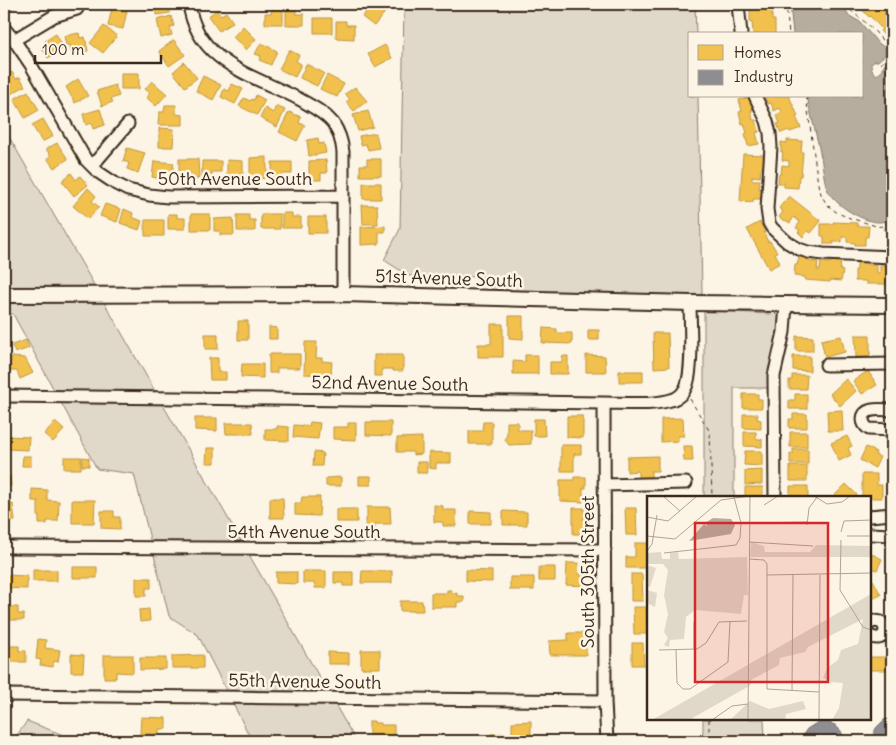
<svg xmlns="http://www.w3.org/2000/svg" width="896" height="745" font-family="Delius,sans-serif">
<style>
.green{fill:#e0d8c8;stroke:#8e8173}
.water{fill:#b7ad9e;stroke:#85796b}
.homes{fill:#f2c14e;stroke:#bb9440}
.industry{fill:#8d8d92;stroke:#746f6f}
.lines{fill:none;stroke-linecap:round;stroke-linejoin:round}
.minor-casing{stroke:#3b2a1e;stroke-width:15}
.major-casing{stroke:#3b2a1e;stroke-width:18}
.path{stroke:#3b2a1e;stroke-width:1;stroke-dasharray:4 4;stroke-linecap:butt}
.minor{stroke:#fcf5e5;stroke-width:11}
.major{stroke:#fcf5e5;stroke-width:14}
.labels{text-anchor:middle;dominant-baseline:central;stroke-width:5;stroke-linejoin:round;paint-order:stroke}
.street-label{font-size:18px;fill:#3b2a1e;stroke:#fcf5e5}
.inset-road{fill:none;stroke:#afa495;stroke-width:1}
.view{fill:#d62828;fill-opacity:0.15;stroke:#d62828;stroke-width:2.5}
.inset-edge{fill:none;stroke:#3b2a1e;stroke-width:2.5}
</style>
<rect width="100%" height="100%" fill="#fcf5e5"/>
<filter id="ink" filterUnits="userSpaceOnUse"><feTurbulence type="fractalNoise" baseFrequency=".02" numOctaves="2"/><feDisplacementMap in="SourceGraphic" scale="10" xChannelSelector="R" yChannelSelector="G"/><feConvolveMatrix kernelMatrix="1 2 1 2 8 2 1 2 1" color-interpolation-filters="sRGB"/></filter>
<g filter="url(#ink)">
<path class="green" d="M404,4H695L696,34H690V96H698L702,292L701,303L490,298V277L409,276L384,260L400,229Z
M4,128L356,741H252L198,635L169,616L134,474L97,469L13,314L4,313Z
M704,309L737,312L785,315L767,388H734V497L704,498Z
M703,719H764L765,741H703Z
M27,721L79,741H13Z"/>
<path class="water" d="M790,4H843L848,15L860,22L877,42L888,50V52L878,61H875L871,64C871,68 874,79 881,72C882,71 882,69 882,68C884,64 889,62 892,59V219H891C888,220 884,222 880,222C864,223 835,205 828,191C824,183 823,167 821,157C817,136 811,117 807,96H862V34H793Z"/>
<path class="homes" d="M5,4H19L9,10Z
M154,4H169L170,13L156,15Z
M373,4H377L386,11L374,26L362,17Z
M752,4H774V8H772V20H775V34H753L752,22L750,23V7H752Z
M857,4H885L888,7L884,9L886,12L884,13L886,15L888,14L889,16L892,13V35L888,39L880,31L882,29L870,16L869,17Z
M112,8L127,11L123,29L108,26Z
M272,9H283V24H265V13H271Z
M217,10L221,15L226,12L233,22L219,31L208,16Z
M286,10H296V14H304V25H286Z
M171,16L174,26L170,27L172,35L161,38L157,20Z
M314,18H332V33H314Z
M336,21H346V25H354V39L336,38Z
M104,26L117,36L103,53L90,43Z
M243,26L256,39L246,50L233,37Z
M79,33L80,38L85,37L88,51L72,54L70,45H66L64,36Z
M56,34L64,48L48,58L42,48L48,45L45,41Z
M174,40L185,55L169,66L159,51Z
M261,43L277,51L271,65L259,60L261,56L255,54Z
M385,45L392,58L375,67L368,54Z
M289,50L299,55L296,61L301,64L295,77L279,69Z
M184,62L197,78L185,87L173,72Z
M306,64L324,73L317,86L300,78Z
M12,72L16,79L20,77L25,86L11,94L4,82V77Z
M121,73H139V89H121Z
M327,75L344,84L337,97L320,89Z
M203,76L221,85L213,100L196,91Z
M78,79L88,96L75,103L66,87Z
M152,81L167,94L156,106L146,97L150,93L145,89Z
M232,84L243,89L235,104L221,97L224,89L229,91Z
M115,85L119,96L111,99L113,102L102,106L97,91Z
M355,87L367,101L354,111L346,102L350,99L345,94Z
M28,91L39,110L25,118L14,99Z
M256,95L265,100L257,115L239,106L244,98L250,101L252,99L254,100Z
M764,96H789L798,116L796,117L801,128L790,132L789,130L781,133L777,124L780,123L776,115L782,112L780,108L774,111L771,103L768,104Z
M750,97L753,110H751L753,120H756L759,132L756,133L759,144L748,146L745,134L747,133L744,123L742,124L739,112L742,111L739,100Z
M165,105H176V114L183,115V125H158L159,112H164Z
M276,106L285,110L277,127L260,118L265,108L273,113Z
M100,109L105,125L93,129L92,123L86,125L83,114Z
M368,111L373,127L358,131L353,115Z
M289,112L301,117L299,123L305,125L297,141L279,132Z
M43,119L53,136L42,142L32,125Z
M159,128L174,129L173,147H159Z
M376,133L379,148L368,150L366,144L361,145L359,136Z
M318,138L319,144L324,143L326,153L309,156L307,140Z
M787,140L802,141L801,152H803L801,176H799L798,188L784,187V183H778L779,174H781L782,165L789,166V161L782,160L783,152H781V142L787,143Z
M57,143L68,159L54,168L47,158L51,156L46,149Z
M127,148L145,153L138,173L127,169L129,163L123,161Z
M743,154L764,155L763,168H761L760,177L752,176V180H760L759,189H762L761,199H753V202L740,201Z
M267,157V178L250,179V158Z
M179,159H198L199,179H189V171H179Z
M367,159H381V176H360V165H367Z
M227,160L243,161V179H227Z
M326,160L327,173H321V180H309V161Z
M154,161L174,163L172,174L162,173L161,179L152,177Z
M202,161H221V172H212V178H202Z
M272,162H292V174H282V179H272Z
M71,173L76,180L80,176L88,185L74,196L62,181Z
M363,183H381V199H363Z
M88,188L96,196L92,201L99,207L88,219L73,206Z
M789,196L821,221L811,233L808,231L803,237L798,232L800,230L796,228L800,222L794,217L790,223L785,220L784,221L779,217L783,212L779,208Z
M105,204L121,209L117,222L100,216Z
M362,205H377L378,224H363Z
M124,209L133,213L132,217L142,221L139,230L120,223Z
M282,213H292V217H301V228H282Z
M168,214H177V218H185V229H168Z
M191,214H210V230H191Z
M261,214H280V229H261Z
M237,215H249V220H255V231H237Z
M308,217H326V233H308Z
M233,218L234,235H220V231H214V219Z
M145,220H164V236H145Z
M760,222L765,232L764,233L768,242L770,241L777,252L775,253L780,263L769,269L747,229Z
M833,222L857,223V226H869L868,237H865V245H855V243L847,242V237H842V242H833L834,244H824V236H821V224H833Z
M385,226V232H379V244L361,245V227Z
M799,257L809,258V261L818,262L817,270H820L821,262L830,263V261L841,262L840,270L843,271L841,281L830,280V282L805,280V277L794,276L795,265H797Z
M857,262H868V265H877V273H880V265H889V262H892V281H891V284H866V281H855V270H857Z
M509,316H523V339L509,338Z
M238,321H248V340H238Z
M491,324H503V357H478V344H491Z
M269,327L277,328V339H269Z
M543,328L557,329V333H572V344L542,343Z
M588,330H599V340H588Z
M653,333H668L669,367L654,368Z
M205,334H218V349H205Z
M855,335H870V357H856Z
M796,336L813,337V351H796Z
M841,336L845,352L825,357L821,340Z
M26,340L29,348L15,353L12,345Z
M305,342H317L316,358H322V361L332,362L331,375L304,374Z
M269,354H300V368H277V373H269Z
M374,355H403V371H393V369H382V376H374Z
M525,355H538V374H513V361L525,362Z
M586,355L605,356L606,372H586Z
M562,356H568V374H550V362H562Z
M793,356H810V371L793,370Z
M11,357L25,358L33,373L20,379L17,371H10Z
M209,358H218V372H226V380H210Z
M242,364H263V378L241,377Z
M619,371H643V382H619Z
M868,371L877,385L862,394L853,381Z
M792,375H807L806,389H789V380H792Z
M846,379L856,391L840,406L830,394Z
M743,394H758V399H762V408H743Z
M795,394H807V409H789V400H795Z
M842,410L843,431H828L827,411Z
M743,414H758L757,419L761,420V429L743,428Z
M793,414H807V428H789V419H793Z
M567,416H583V438L567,437Z
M195,418H217V431L195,430Z
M683,418L684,436H678V441L661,442V419Z
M534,419H544L545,436H534Z
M55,422L64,430L53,442L44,434Z
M310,422L320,423L318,439L293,437L294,425L309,426Z
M366,422H391V436L366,435Z
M483,422H492V444H469V431H482Z
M507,422H518V430H531V444L509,445L505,440L507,434Z
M225,423H252L253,434H226Z
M348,423H356V440L333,439V427H348Z
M277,426L289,427V441L265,440V429H277Z
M744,432H756V439H762V447L744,446Z
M790,432H807V447H790Z
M7,436L29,437L28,450L7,449Z
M847,436L852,446L848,448L851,455L839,461L831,443Z
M422,437V454L413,455V452H397V438Z
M561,445H581V454H574V471H561Z
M683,446H692L693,461H684Z
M866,447L876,452L875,455L880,457L875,468L860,460Z
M207,448H215V463H206Z
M793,449H808V464H790V454H793Z
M745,451H762V466L744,465Z
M314,452L323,453L322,466H313Z
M429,452L451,453V463H436V469L429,468Z
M23,456H31V466H22Z
M658,456V471H651V478H638V471L627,472V457Z
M64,457H81V469H64Z
M82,457L89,458V466H82Z
M417,462H427V473H417Z
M790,466H807V481H790Z
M762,470V484L745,485V471Z
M862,474H877V485H882V498H862Z
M4,476H10L11,486H4Z
M359,476H371V485H359Z
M341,477V486H326V478Z
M574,477H586V488H583V502L560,501V480H574Z
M846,484L857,495L854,498H832Z
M790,486H808V498H794V495H790Z
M745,487H763V498H745Z
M32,489L47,490V500L59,501L58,521H47V524H39V517H38V501H32Z
M302,497H320L319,516L295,515V503H301Z
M270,498H283L284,518H270Z
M72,500H95L94,523H72Z
M13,504L15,521L4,522V505Z
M434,505L443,506V510H456V526H443V522H434Z
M367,507H390L391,524H375V530H366V519L367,518Z
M573,508H584V534H573Z
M625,508H636L637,535H626Z
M336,509H357V522H336Z
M101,511H114V517H120V529L101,528Z
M470,511L491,512V524H470Z
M503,511L527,512V525H503Z
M635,543H648V568H626V557H635Z
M870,553L882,559L877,570L870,567Z
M567,563H579L578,574H585V586L566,585Z
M73,567H97V578H73Z
M539,567H555V581H539Z
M33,570H57V581H33Z
M466,570L492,571V582L466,581Z
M303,571H326V588H315L314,583H303Z
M362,571H392V583H361Z
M276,572H297V584L276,583Z
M334,572H353V586H343V583H334Z
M631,574H642L643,601H631Z
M6,575L27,576V589L6,588Z
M510,577H534V590H510Z
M136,578H151V588H146V596H136Z
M873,580L881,595L870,600V582Z
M447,590H451V593H457V596H464V602H457V607H431V593H447Z
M400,601H422L423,611H400Z
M4,607H18V614H24V620H4Z
M633,607H646L647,634H634Z
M149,609L150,621L140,622L139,610Z
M568,633H586V655H550L549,641L568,640Z
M38,639L46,640L45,648L60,650L58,662L54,661L53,667L40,665L41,660L36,659Z
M632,643H643L644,665H632Z
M6,646H19V651H26V662H4V651H6Z
M361,650H380V668H361Z
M328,652L349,653V664H328Z
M71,654L84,655L83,672H71Z
M104,655H133V673L116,672V678H104Z
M203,655V668H172V656Z
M870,657H892V670H870Z
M140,658H166V669L140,670Z
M141,717L166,718V729H159V734H140Z
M369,721H374V723H381V725H394V739L384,740V735H369Z
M531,721V737H512V722Z
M491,734H505V741H491Z"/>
<path class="industry" d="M889,718H892V741H874V733L876,728L884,720Z
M818,722H827L835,725L841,731L845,741H801L802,736L807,729Z"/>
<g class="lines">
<g class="minor-casing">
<path id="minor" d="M189,4C197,63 253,75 299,99C311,106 324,112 333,123C339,132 342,141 343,152V294
M738,4L741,34
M4,28L14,40L31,65L86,160L98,172L116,184L128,190L149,195L168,197L343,196
M14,40L54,16L77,9
M755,96L767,121L770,133L771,147L767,209L769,223L772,228L787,242L799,249L808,252L823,254L892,257
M92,166L128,124
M826,365L892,364
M4,396L604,403C624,403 655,406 674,399C679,397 683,393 685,389C694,374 690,322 690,303
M604,403L605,701L607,741
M892,410C883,410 864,406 863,419C863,424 866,427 869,429L892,430
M604,485L686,483
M775,498L774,376L784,332L786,304
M870,516L892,514
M870,534L892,535
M4,547L605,550
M870,623L874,621L881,622C890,631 882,643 870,636
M4,695L605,701"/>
</g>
<g class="major-casing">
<path id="major" d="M4,295L343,294L690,303L892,305"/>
</g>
<path class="path" d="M786,4L789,34
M845,4C852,13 861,18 869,26C878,33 882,43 892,49
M880,64L892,54
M806,96L818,184C824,211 840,215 863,222C879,226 877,230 892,221
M883,227L886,234L892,240
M690,399L710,432L712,498
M709,719V741"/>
<use href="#minor" class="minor"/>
<use href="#major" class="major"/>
</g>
</g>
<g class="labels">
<g class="street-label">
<text x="235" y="178">50th Avenue South</text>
<text transform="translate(449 278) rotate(2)">51st Avenue South</text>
<text transform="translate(390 383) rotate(1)">52nd Avenue South</text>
<text x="304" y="531">54th Avenue South</text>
<text transform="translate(587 572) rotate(-90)">South 305th Street</text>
<text transform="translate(305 681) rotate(1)">55th Avenue South</text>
</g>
</g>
<g transform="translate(647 496)">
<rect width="224" height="224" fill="#fcf5e5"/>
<path d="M104,46L117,50L118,56H163L169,49L224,50V61H103ZM14,56L15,63H23V57L31,56L32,63L100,61L101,99H97L94,118L48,114L39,121L37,143L23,144L22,151L17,149L21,142L17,136L21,118L17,99L21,74L16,68H0V57ZM0,69L9,72L3,91L0,90ZM0,94L10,97L8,111L0,107ZM224,98V224H185L192,212L196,187L184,186L176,182L180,172L191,164L194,154L211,148L216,123L161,151L158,156L133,162L132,169L104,184V189L42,224H5ZM103,205L122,213L156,205L159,213L139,218L138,224H83Z" fill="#e0d8c8"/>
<path d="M66,22L84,23L88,29L84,38L42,45L57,28L61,31L58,27Z" fill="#b7ad9e"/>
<path class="inset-road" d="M16,0L33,15M167,0L180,8L195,6L203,0M117,9L131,0M0,21L21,25L50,0M103,27L160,26M160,29L162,12L171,0M194,36L197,25L224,24M0,40L28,43L74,4L103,0M200,40H224M194,44L193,94L216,131L224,134M102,46L166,50M0,55L5,48L10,19M17,57L89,49L93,42L94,27L87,1M102,63L117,64L120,68V193L172,196M120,79L224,77M47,126V153M12,154L50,153L59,147L72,126L100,125M29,154L30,187L36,193H43L81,166L83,125M145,195L146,79M65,224L85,210L101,208M101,224L103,0M172,224L173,79"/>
<path class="view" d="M48,27H181V186H48Z"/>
<rect width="224" height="224" class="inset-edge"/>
</g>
<rect width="896" height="745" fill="none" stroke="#fcf5e5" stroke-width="20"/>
<rect x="10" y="10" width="876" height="725" fill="none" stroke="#3b2a1e" stroke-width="2" filter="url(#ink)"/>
<rect x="688" y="32" width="175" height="65" fill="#fcf5e5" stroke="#afa495"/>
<rect x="698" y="45" width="25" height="15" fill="#f2c14e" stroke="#afa495"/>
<text x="734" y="58" font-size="15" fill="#3b2a1e">Homes</text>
<rect x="698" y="70" width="25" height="15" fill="#8d8d92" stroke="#afa495"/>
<text x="734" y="82" font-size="15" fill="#3b2a1e">Industry</text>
<path d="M35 55v8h126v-8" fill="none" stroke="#3b2a1e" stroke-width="2.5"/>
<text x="42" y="55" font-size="15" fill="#3b2a1e" stroke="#fcf5e5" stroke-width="4" paint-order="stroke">100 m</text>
</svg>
